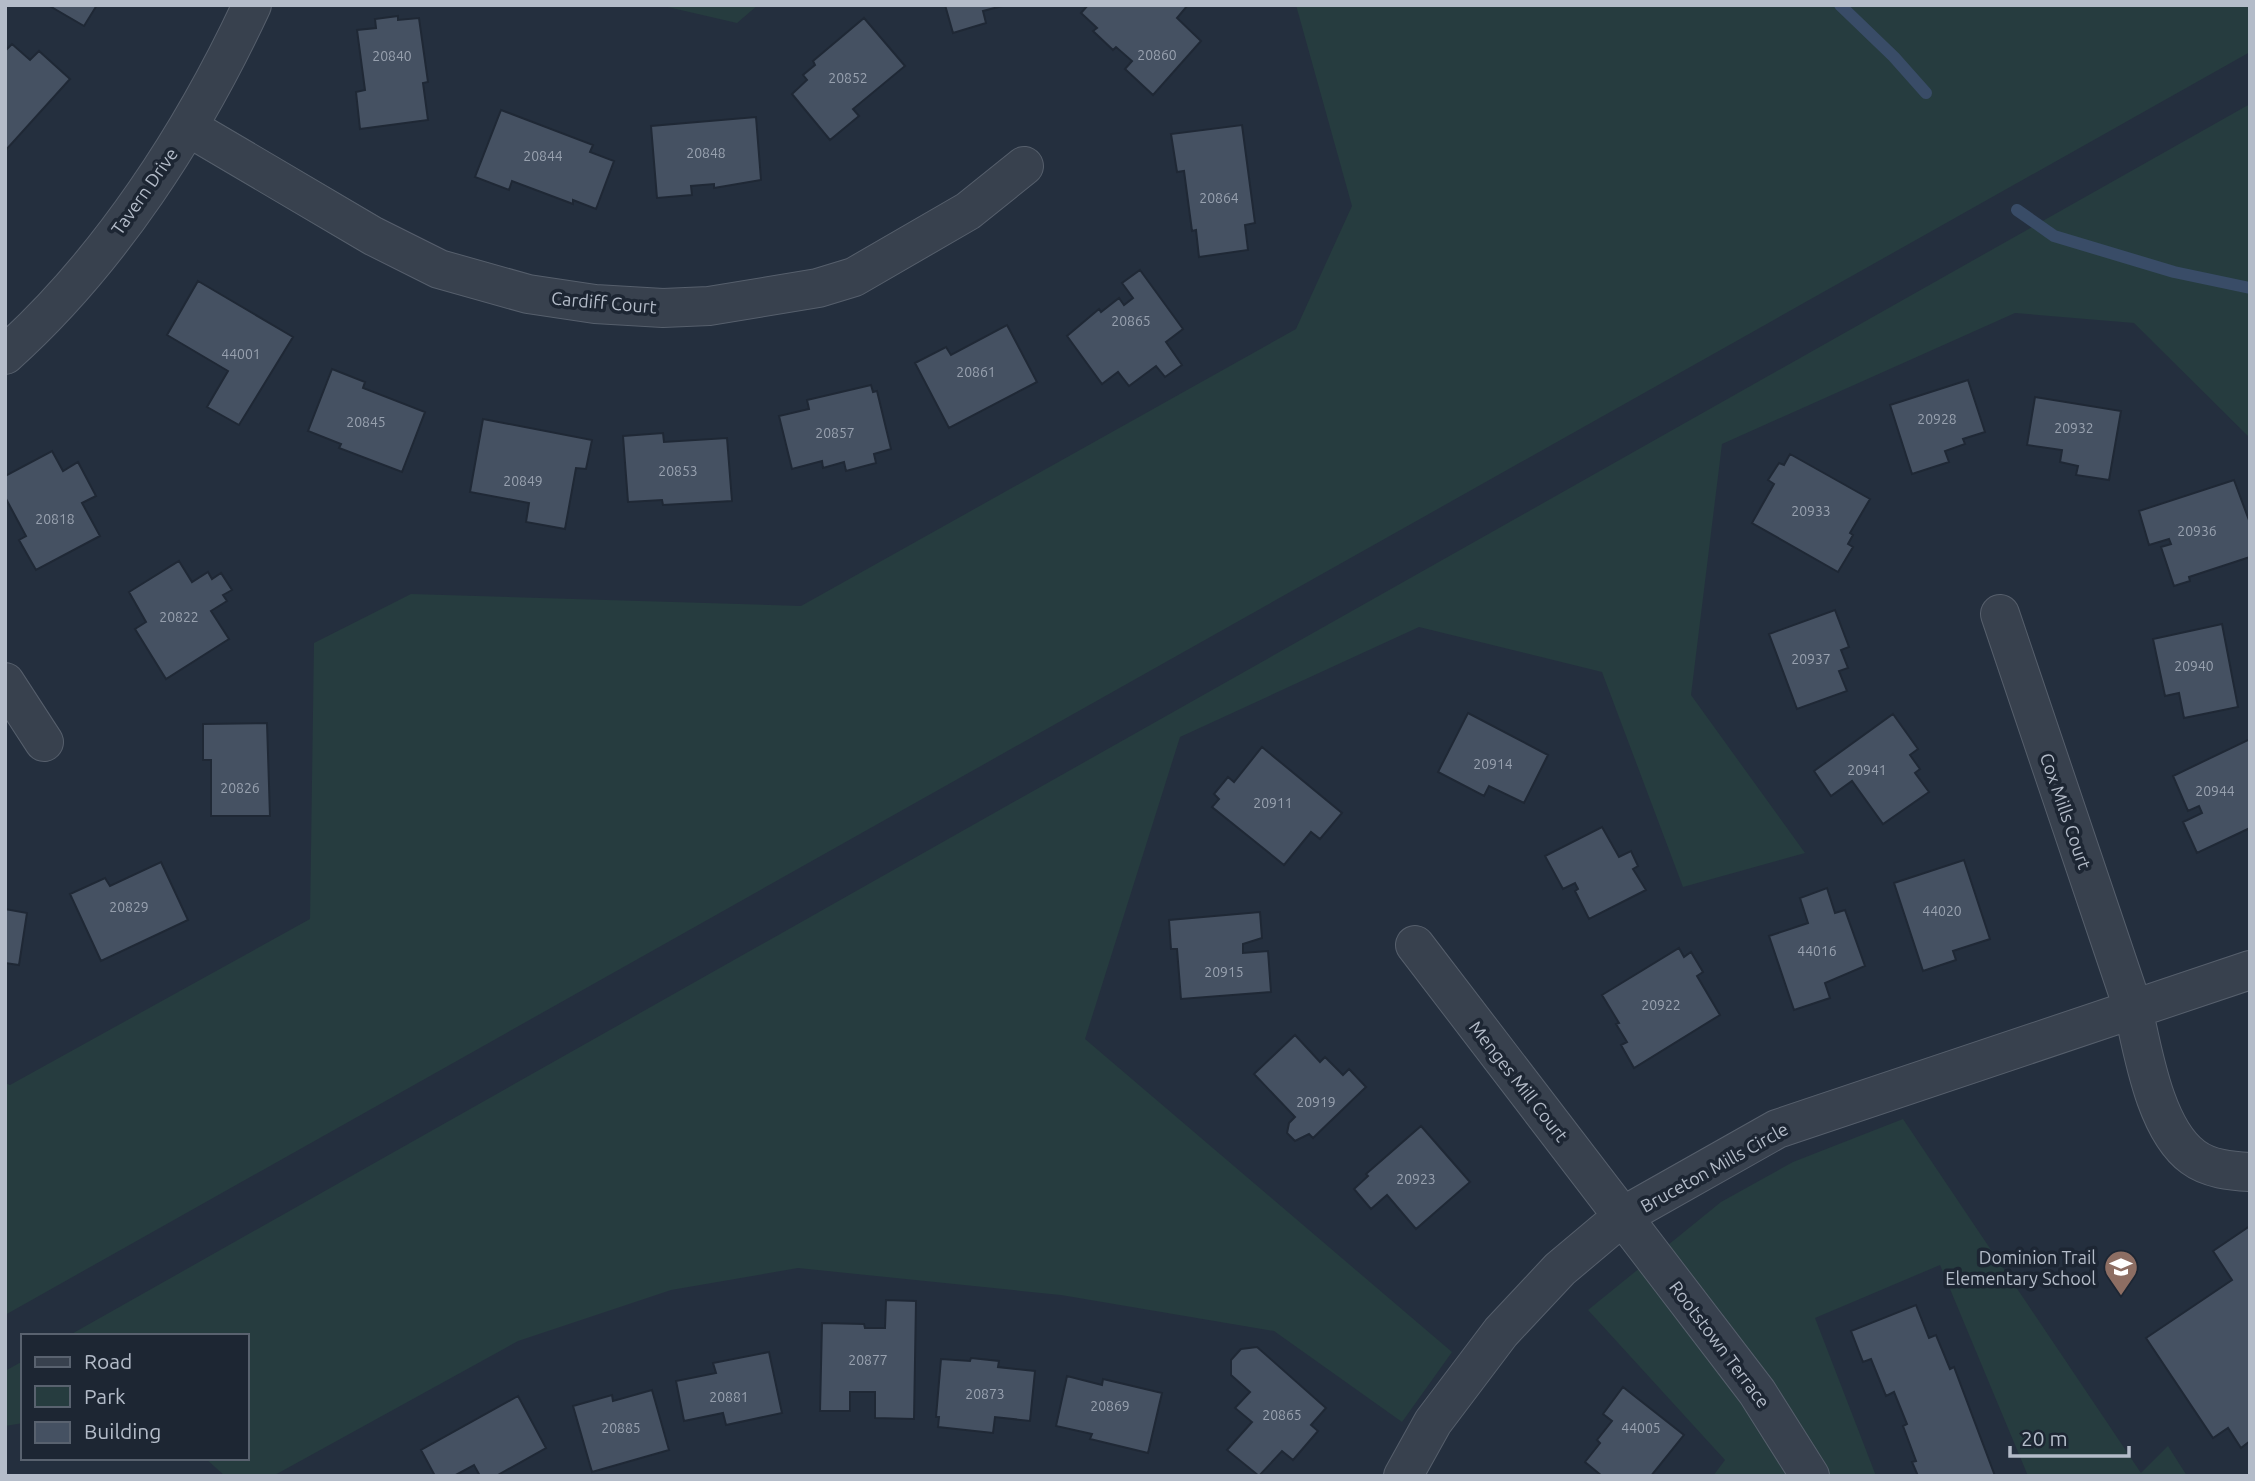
<svg xmlns="http://www.w3.org/2000/svg" width="2255" height="1481" font-family="Ubuntu,sans-serif">
<style>
.green{fill:#263c3f}
.lines{fill:none;stroke-linecap:round;stroke-linejoin:round}
.stream{stroke:#394c67;stroke-width:12}
.building{fill:#455162;stroke:#1f2835;stroke-width:2}
.minor-casing{stroke:#565f6c;stroke-width:40}
.minor{stroke:#38414e;stroke-width:38}
.labels{text-anchor:middle;dominant-baseline:central;stroke-width:7;stroke-linejoin:round;paint-order:stroke}
.number-label{font-size:14px;fill:#98a1af}
.street-label{font-size:18px;fill:#b4bcc9;stroke:#1d2633}
.poi-label{font-size:18px;fill:#b4bcc9;stroke:#1d2633;text-anchor:end}
</style>
<rect width="100%" height="100%" fill="#242f3e"/>
<path class="green" d="M659,5H758L737,23Z
M1296,5H2250V52L5,1315V1083L10,1085L310,919L314,643L411,594L801,606L1296,329L1352,206Z
M2250,104V438L2134,323L2015,313L1722,444L1691,695L1805,853L1683,887L1602,672L1419,627L1180,737L1085,1039L1452,1352L1402,1422L1274,1331L1061,1295L798,1268L671,1290L518,1341L273,1476H225L205,1458H247V1336H68Z
M1903,1119L2141,1473L2168,1446L2187,1476H2028L1940,1265L1815,1318L1876,1476H1713L1725,1460L1588,1310L1721,1202L1793,1162Z
M23,1361V1423L5,1426V1371Z"/>
<g class="lines">
<path class="stream" d="M1840,5L1894,57L1926,93
M2017,210L2054,236L2174,272L2250,288"/>
</g>
<path class="building" d="M48,5H97L84,26Z
M945,5H1006L983,11L986,23L953,33Z
M1088,5H1188L1177,18L1201,41L1153,95L1125,69L1132,61L1116,47L1113,50L1093,31L1097,28L1081,13Z
M398,16V20L419,18L428,82L423,83L428,120L360,129L356,92L365,90L357,30L376,28L375,19Z
M864,18L905,66L853,109L859,116L830,140L792,94L807,80L803,75L815,65L813,61Z
M12,44L30,60L39,51L70,79L5,151V51Z
M501,110L593,145L590,152L614,161L596,209L573,200V204L512,181L509,190L475,177Z
M756,117L761,180L714,188V184L691,186L692,195L657,198L651,126Z
M1242,125L1255,223L1245,225L1248,250L1199,257L1196,230L1192,231L1184,171L1177,172L1171,134Z
M1140,270L1183,329L1166,342L1182,365L1165,377L1156,366L1129,386L1118,372L1102,384L1067,336L1099,309L1101,312L1119,298L1124,305L1133,298L1122,283Z
M198,281L293,337L239,425L207,407L228,371L167,335Z
M1007,325L1037,382L949,428L915,363L946,347L951,355Z
M332,369L365,382L363,388L425,412L402,472L339,448L341,444L308,431Z
M1968,380L1985,432L1963,439L1965,444L1945,451L1949,462L1912,474L1890,405Z
M871,385L873,392L877,391L891,449L874,454L876,463L846,471L844,462L823,468L822,461L792,469L779,416L809,409L807,400Z
M2035,397L2121,411L2109,480L2076,475L2078,466L2060,462L2062,450L2027,445Z
M483,419L592,440L586,469L576,468L565,529L526,522L529,503L470,492Z
M663,433L664,442L727,438L732,501L663,505L662,500L628,502L623,436Z
M52,451L63,471L78,462L96,496L82,503L100,536L36,570L19,540L26,536L5,497V476Z
M1790,454L1870,499L1850,533L1853,535L1848,544L1853,547L1838,572L1752,523L1774,484L1768,480L1779,463L1784,465Z
M2234,480L2250,523V557L2189,577L2190,581L2174,586L2161,547L2171,544L2169,539L2149,545L2139,511Z
M179,561L192,582L208,572L212,579L221,573L232,590L223,595L227,601L211,611L229,639L166,679L135,629L146,622L129,592Z
M1835,610L1849,647L1841,650L1848,668L1839,671L1847,691L1797,709L1769,634Z
M2222,624L2238,707L2184,718L2179,693L2165,696L2153,639Z
M1468,713L1548,755L1524,803L1489,786L1484,796L1438,772Z
M1893,714L1918,749L1910,755L1920,769L1915,773L1929,792L1883,824L1852,781L1831,796L1814,771Z
M267,723L270,816H211V760H203V724Z
M2250,739V828L2197,853L2183,822L2202,813L2199,806L2188,811L2173,776Z
M1262,747L1342,813L1320,839L1311,832L1284,865L1212,807L1219,799L1214,794L1228,777L1234,782Z
M1602,827L1619,857L1631,851L1638,866L1633,869L1646,890L1589,919L1575,891L1578,889L1575,883L1563,889L1545,856Z
M1964,860L1990,939L1953,951L1956,960L1923,971L1894,883Z
M161,862L188,920L101,961L70,894L105,878L110,886Z
M1827,888L1835,913L1845,910L1865,966L1825,983L1830,998L1794,1010L1769,936L1808,923L1800,898Z
M5,909L27,913L19,965L5,963Z
M1260,912L1262,938L1243,944V953L1268,951L1271,992L1181,999L1177,949H1171L1169,920Z
M1679,948L1684,957L1691,952L1703,972L1697,976L1720,1015L1634,1068L1621,1045L1627,1042L1616,1024L1619,1023L1602,995Z
M1295,1035L1320,1062L1325,1057L1343,1075L1349,1069L1366,1087L1313,1138L1309,1134L1295,1141L1287,1133L1289,1123L1295,1117L1254,1074Z
M1421,1126L1470,1182L1416,1229L1387,1195L1371,1209L1354,1189L1368,1176L1366,1174Z
M2250,1226V1441L2241,1448L2228,1428L2213,1438L2146,1338L2232,1280L2213,1251Z
M886,1300L916,1301L914,1419L875,1418V1392H850V1411H820L822,1323L864,1324L865,1328H885Z
M1916,1305L1929,1338L1936,1335L1950,1369L1954,1367L1995,1476H1918L1912,1462L1916,1461L1903,1426L1907,1424L1894,1392L1886,1396L1871,1359L1863,1362L1851,1331Z
M1257,1347L1326,1408L1311,1425L1318,1431L1293,1460L1282,1451L1259,1476L1227,1450L1252,1422L1235,1408L1250,1392L1231,1375V1360L1241,1349Z
M769,1352L782,1413L726,1425L723,1413L684,1421L676,1381L716,1373L713,1363Z
M971,1358L999,1361L998,1367L1035,1371L1030,1421L995,1417L993,1433L938,1427L939,1417H936L941,1359L970,1361Z
M1067,1376L1102,1385L1103,1379L1162,1393L1148,1453L1090,1439L1092,1434L1056,1426Z
M1623,1387L1684,1435L1651,1476H1602L1585,1462L1600,1443L1597,1440L1612,1421L1603,1414Z
M652,1390L669,1450L592,1472L573,1406L612,1395L613,1401Z
M518,1396L546,1448L496,1476H480L474,1465L454,1476H435L421,1450Z"/>
<g class="lines">
<g class="minor-casing">
<path id="minor" d="M188,127L373,236L439,269L528,294L595,304L663,308L709,306L818,288L854,277L968,211L1024,166
M5,355C110,261 193,132 252,5
M2000,614L2133,1008C2143,1052 2155,1129 2193,1157C2209,1169 2231,1171 2250,1172
M5,682L44,742
M1415,945L1757,1392L1810,1476
M1403,1476L1433,1422L1501,1332L1560,1269L1623,1216L1777,1129L2250,970"/>
</g>
<use href="#minor" class="minor"/>
</g>
<defs>
<g id="school-pin" transform="scale(1.75)"><path d="M0 17L-7.5 6A9.5 9.5 0 1 1 7.5 6Z" fill="#8d6e63" stroke="#1d2633"/><path d="M0-5L7-2L0 1L-7-2ZM-4 1L0 2.5L4 1V4Q0 6-4 4Z" fill="#fff"/></g>
</defs>
<g fill-rule="evenodd">
<use href="#school-pin" x="2121" y="1267"/>
</g>
<g class="labels">
<g class="number-label">
<text x="1157" y="55">20860</text>
<text x="392" y="56">20840</text>
<text x="848" y="78">20852</text>
<text x="706" y="153">20848</text>
<text x="543" y="156">20844</text>
<text x="1219" y="198">20864</text>
<text x="1131" y="321">20865</text>
<text x="241" y="354">44001</text>
<text x="976" y="372">20861</text>
<text x="1937" y="419">20928</text>
<text x="366" y="422">20845</text>
<text x="2074" y="428">20932</text>
<text x="835" y="433">20857</text>
<text x="678" y="471">20853</text>
<text x="523" y="481">20849</text>
<text x="1811" y="511">20933</text>
<text x="55" y="519">20818</text>
<text x="2197" y="531">20936</text>
<text x="179" y="617">20822</text>
<text x="1811" y="659">20937</text>
<text x="2194" y="666">20940</text>
<text x="1493" y="764">20914</text>
<text x="1867" y="770">20941</text>
<text x="240" y="788">20826</text>
<text x="2215" y="791">20944</text>
<text x="1273" y="803">20911</text>
<text x="129" y="907">20829</text>
<text x="1942" y="911">44020</text>
<text x="1817" y="951">44016</text>
<text x="1224" y="972">20915</text>
<text x="1661" y="1005">20922</text>
<text x="1316" y="1102">20919</text>
<text x="1416" y="1179">20923</text>
<text x="868" y="1360">20877</text>
<text x="985" y="1394">20873</text>
<text x="729" y="1397">20881</text>
<text x="1110" y="1406">20869</text>
<text x="1282" y="1415">20865</text>
<text x="621" y="1428">20885</text>
<text x="1641" y="1428">44005</text>
</g>
<g class="street-label">
<text transform="translate(144 191) rotate(-55)">Tavern Drive</text>
<text transform="translate(604 302) rotate(5)">Cardiff Court</text>
<text transform="translate(2066 811) rotate(71)">Cox Mills Court</text>
<text transform="translate(1519 1081) rotate(52)">Menges Mill Court</text>
<text transform="translate(1714 1167) rotate(-29)">Bruceton Mills Circle</text>
<text transform="translate(1720 1344) rotate(53)">Rootstown Terrace</text>
</g>
<g class="poi-label">
<text x="2096" y="1257">Dominion Trail<tspan x="2096" dy="21">Elementary School</tspan></text>
</g>
</g>
<rect width="2255" height="1481" fill="none" stroke="#b4bcc9" stroke-width="14"/>
<rect x="21" y="1334" width="228" height="126" fill="#1d2633" stroke="#59626f" stroke-width="2"/>
<rect x="35" y="1357" width="35" height="10" fill="#38414e" stroke="#59626f" stroke-width="2"/>
<text x="84" y="1369" font-size="21" fill="#b4bcc9">Road</text>
<rect x="35" y="1386" width="35" height="21" fill="#263c3f" stroke="#59626f" stroke-width="2"/>
<text x="84" y="1404" font-size="21" fill="#b4bcc9">Park</text>
<rect x="35" y="1422" width="35" height="21" fill="#455162" stroke="#59626f" stroke-width="2"/>
<text x="84" y="1439" font-size="21" fill="#b4bcc9">Building</text>
<path d="M2010 1446v10h119v-10" fill="none" stroke="#b4bcc9" stroke-width="3.5"/>
<text x="2021" y="1446" font-size="21" fill="#b4bcc9" stroke="#1d2633" stroke-width="5" paint-order="stroke">20 m</text>
</svg>
